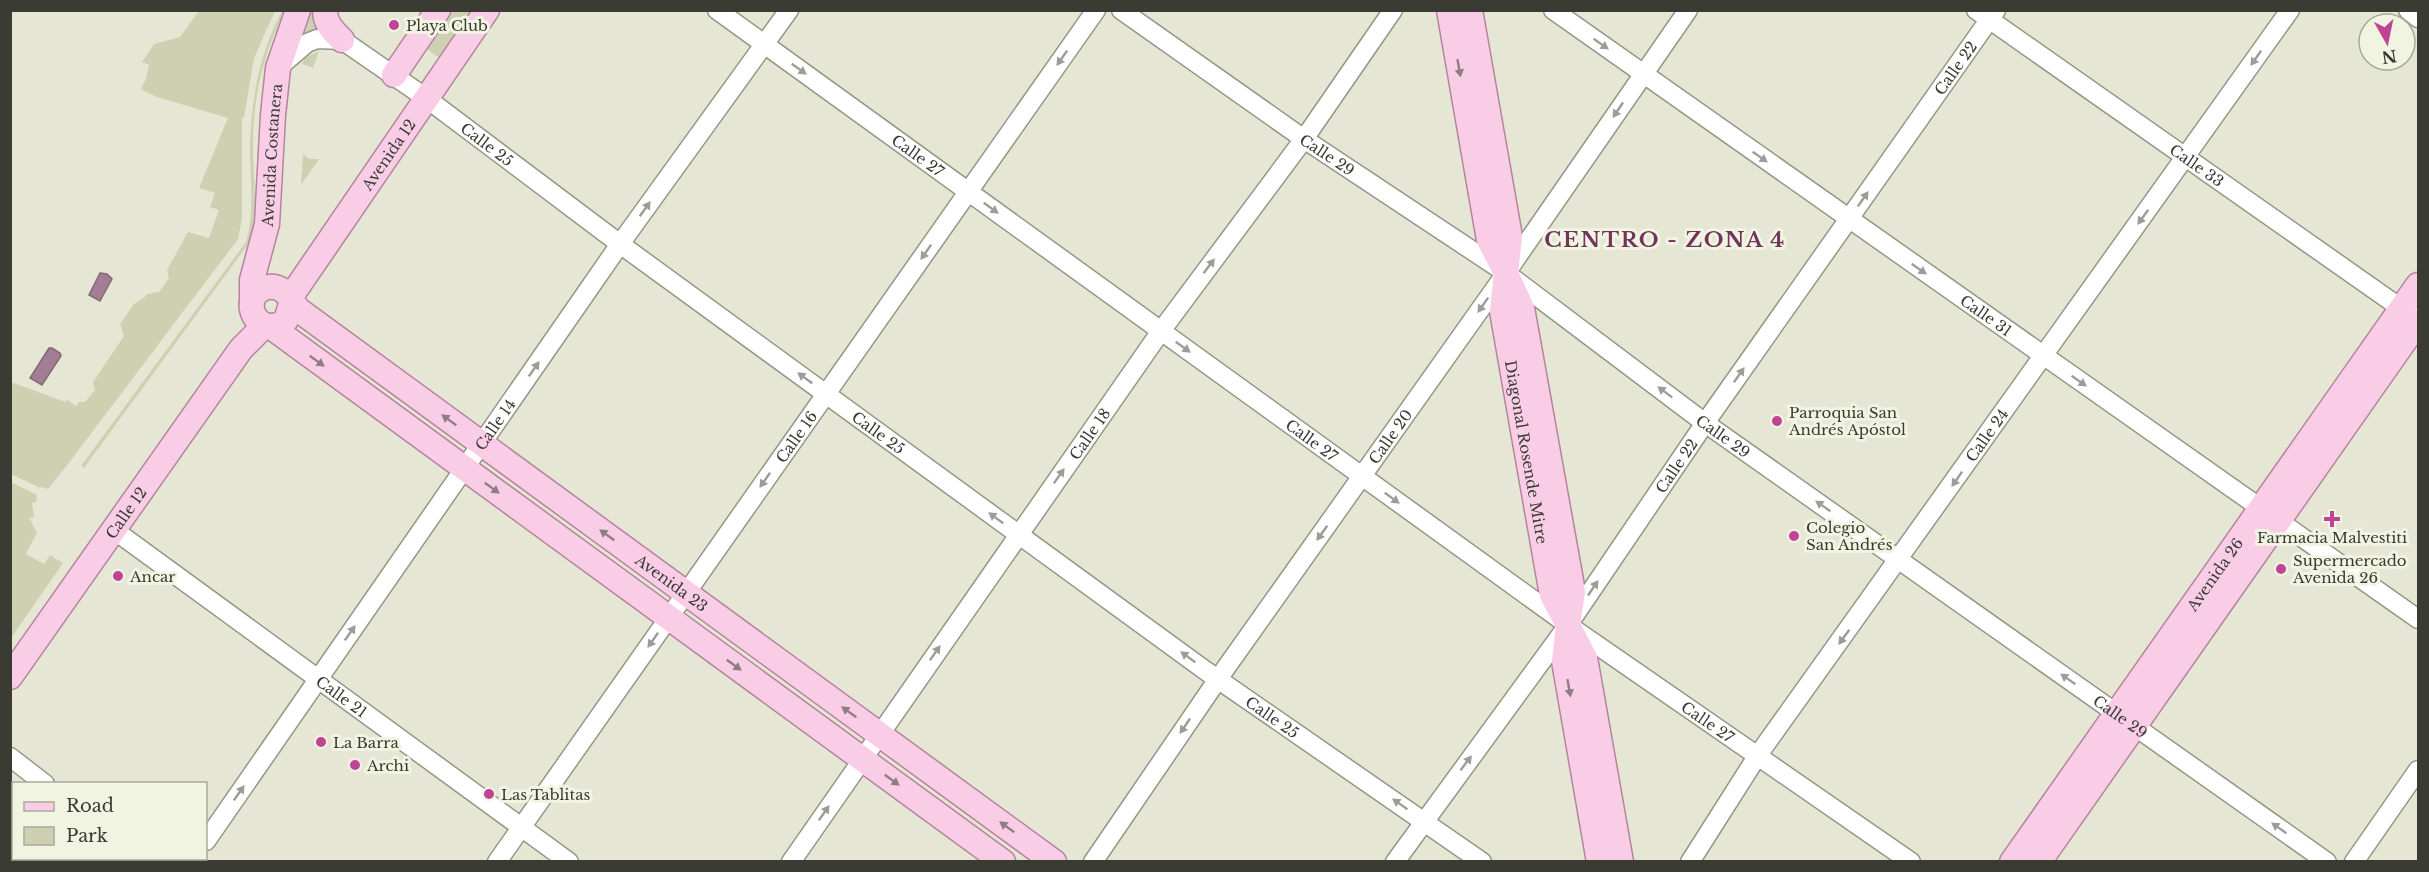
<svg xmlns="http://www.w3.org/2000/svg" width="2429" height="872" font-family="'Libre Baskerville',serif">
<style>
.green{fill:#cdd1b1}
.water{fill:#a37d93;stroke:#846976;stroke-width:1.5}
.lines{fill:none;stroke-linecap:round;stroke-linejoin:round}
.minor-casing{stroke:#959786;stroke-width:21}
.major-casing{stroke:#b5849e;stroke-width:27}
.minor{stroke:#fff;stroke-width:18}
.major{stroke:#facde7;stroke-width:24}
.oneway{fill:#9c9d99}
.oneway2{fill:#907d84}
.poi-dot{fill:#bf4495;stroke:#f2f4e2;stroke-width:2}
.labels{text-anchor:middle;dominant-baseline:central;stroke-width:6;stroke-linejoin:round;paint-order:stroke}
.poi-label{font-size:15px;fill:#3a3b33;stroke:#f2f4e2;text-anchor:start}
.street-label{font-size:15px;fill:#3a3b33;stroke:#f2f4e2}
.district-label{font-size:21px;font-weight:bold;letter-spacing:1.5px;fill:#71345b;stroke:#f2f4e2}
</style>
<rect width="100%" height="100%" fill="#e5e7d4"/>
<path class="green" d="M199,11H275L254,58L244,118H242V219L238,239L68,464L48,489L41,487L40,488L11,474V382L65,402L67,400L76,406L79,402H85L95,390L93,382L124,336L120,324L134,304L144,298L147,294L159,292L169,278L167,270L188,232L209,238L219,210L210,207L215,193L199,188L228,118L157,97L141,89L146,79L149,65L142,62L154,44L180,37Z
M282,11H285C264,52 253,96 253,143C253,176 259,212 249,243L84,468L81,466L246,242C254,216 251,186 250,159C250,106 257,58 282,11Z
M310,11H317L322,30L299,43L305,21Z
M446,11H480L444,61L421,45Z
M319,51L313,68L302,64L305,58Z
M303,154L309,159H319L301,185Z
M11,482L37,495L36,502L32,503L34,517L29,518L37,533L26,554L44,564L50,555L63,563L11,638Z"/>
<path class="water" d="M100,273L107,274L112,279L100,301L89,295Z
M49,348H52L60,353L61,356L42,385L30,378Z"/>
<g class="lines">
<g class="minor-casing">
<g id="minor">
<path id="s1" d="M717,10L1568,625L1911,862"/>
<path id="s2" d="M1121,10L1304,139L1506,273L1705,423L2327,862"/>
<path id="s3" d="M1553,10L2418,619"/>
<path id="s4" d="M1976,10L2412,316"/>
<path d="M2408,10L2418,18"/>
<path id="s5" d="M280,66L307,43L317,39L342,40L426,98L620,244L1206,671L1482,862"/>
<path id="s6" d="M114,530L569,862"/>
<path d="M10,757L45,784"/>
<path id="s7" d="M206,841L620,244L789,10"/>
<path d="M145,858L149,862"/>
<path d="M191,862L193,858"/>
<path id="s8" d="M497,862L1096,10"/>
<path id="s9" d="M791,862L1161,331L1304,139L1393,10"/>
<path id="s10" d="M1093,862L1218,679L1506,273L1688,10"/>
<path id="s11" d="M1395,862L1568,625L1705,423L1996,10"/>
<path id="s12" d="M1690,862L1758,755L2290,10"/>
<path d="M2354,862L2418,770"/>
</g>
</g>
<g class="major-casing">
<g id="major">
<path d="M325,10C325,24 333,31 342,40"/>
<path id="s13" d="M1449,10L1489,240L1506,273L1502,311L1552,595L1568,625L1564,661L1599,862"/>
<path d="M1470,10L1510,237L1506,273L1522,308L1573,592L1568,625L1585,658L1621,862"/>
<path d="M394,75L438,10"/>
<path id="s14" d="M290,298L487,10"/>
<path id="s15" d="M252,301V280L267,224L273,115L278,68L298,10"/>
<path id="s16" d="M291,304L286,320C259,342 237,299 264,288C270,286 277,287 282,290C290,295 293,305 300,311L1054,862"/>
<path d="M270,326L1003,862"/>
<path id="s17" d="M10,677L241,349L265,325"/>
<path id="s18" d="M2012,862L2418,285"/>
<path d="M2039,862L2418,322"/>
</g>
</g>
<use href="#minor" class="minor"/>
<use href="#major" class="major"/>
</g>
<defs><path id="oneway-solid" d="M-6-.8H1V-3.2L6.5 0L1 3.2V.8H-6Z" transform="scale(1.5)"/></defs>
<g class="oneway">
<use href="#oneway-solid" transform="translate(1601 44) rotate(35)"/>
<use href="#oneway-solid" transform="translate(1062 58) rotate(125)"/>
<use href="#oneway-solid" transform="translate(2256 58) rotate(125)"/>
<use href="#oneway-solid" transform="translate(799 69) rotate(36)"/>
<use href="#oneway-solid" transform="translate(1618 110) rotate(124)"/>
<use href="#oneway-solid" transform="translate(1760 157) rotate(35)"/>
<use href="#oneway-solid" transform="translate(1863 199) rotate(-55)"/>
<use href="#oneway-solid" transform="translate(991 208) rotate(36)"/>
<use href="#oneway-solid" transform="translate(645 209) rotate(-54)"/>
<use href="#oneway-solid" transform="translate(2143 217) rotate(126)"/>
<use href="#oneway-solid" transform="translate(926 252) rotate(125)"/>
<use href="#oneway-solid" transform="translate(1209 266) rotate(-53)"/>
<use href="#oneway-solid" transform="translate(1919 269) rotate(35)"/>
<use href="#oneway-solid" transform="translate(1483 305) rotate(125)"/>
<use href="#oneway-solid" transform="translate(1183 347) rotate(36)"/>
<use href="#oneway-solid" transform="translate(534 369) rotate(-55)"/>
<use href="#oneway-solid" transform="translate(1739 375) rotate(-55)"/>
<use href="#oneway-solid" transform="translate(805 378) rotate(-144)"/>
<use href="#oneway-solid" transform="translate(2079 381) rotate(35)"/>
<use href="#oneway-solid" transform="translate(1665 392) rotate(-143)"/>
<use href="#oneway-solid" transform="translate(1059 476) rotate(-55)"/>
<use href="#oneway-solid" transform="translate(1957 479) rotate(125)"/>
<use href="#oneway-solid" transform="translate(765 480) rotate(125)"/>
<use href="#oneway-solid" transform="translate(1392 498) rotate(36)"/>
<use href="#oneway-solid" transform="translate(1823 506) rotate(-145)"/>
<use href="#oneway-solid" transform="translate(996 518) rotate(-144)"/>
<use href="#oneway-solid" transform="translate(1322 533) rotate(126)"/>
<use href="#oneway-solid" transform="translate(1593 588) rotate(-56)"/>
<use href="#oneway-solid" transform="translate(350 633) rotate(-55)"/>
<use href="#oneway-solid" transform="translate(1844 637) rotate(126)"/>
<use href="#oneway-solid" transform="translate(653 640) rotate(125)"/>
<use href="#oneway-solid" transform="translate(935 653) rotate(-55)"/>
<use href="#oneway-solid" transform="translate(1188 657) rotate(-144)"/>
<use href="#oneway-solid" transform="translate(2068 679) rotate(-145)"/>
<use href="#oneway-solid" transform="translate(1185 726) rotate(124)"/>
<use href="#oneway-solid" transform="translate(1466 763) rotate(-53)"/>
<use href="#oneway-solid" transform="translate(239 793) rotate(-55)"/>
<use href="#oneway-solid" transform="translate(1400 804) rotate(-145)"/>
<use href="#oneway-solid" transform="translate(824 813) rotate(-55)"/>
<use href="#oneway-solid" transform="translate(2279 828) rotate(-145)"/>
</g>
<g class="oneway2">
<use href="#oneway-solid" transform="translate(1459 68) rotate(80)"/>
<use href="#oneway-solid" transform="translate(317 361) rotate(36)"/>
<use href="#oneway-solid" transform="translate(449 420) rotate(-144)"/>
<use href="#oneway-solid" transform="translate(492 488) rotate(36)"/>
<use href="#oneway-solid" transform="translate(607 535) rotate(-144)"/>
<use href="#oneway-solid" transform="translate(734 665) rotate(36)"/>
<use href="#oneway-solid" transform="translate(1569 688) rotate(80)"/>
<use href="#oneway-solid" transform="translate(849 712) rotate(-144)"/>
<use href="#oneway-solid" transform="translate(892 780) rotate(36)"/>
<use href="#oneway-solid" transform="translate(1007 827) rotate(-144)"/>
</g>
<g class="poi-dot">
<circle cx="394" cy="25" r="6"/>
<circle cx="1777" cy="421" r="6"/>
<path d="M2329 510h6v6h6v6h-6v6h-6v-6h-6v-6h6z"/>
<circle cx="1794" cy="536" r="6"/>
<circle cx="2281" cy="569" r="6"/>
<circle cx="118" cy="576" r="6"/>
<circle cx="321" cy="742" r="6"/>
<circle cx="355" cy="765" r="6"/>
<circle cx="489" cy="794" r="6"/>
</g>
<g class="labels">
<g class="poi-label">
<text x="406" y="25">Playa Club</text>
<text x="1789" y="412">Parroquia San<tspan x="1789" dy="17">Andrés Apóstol</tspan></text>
<text x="1806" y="527">Colegio<tspan x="1806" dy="17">San Andrés</tspan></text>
<text x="2332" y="537" text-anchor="middle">Farmacia Malvestiti</text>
<text x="2293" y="560">Supermercado<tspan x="2293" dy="17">Avenida 26</tspan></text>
<text x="130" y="576">Ancar</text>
<text x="333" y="742">La Barra</text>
<text x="367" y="765">Archi</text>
<text x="501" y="794">Las Tablitas</text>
</g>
<g class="street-label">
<text stroke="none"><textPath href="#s11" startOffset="972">Calle 22</textPath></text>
<text stroke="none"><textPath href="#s5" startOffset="250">Calle 25</textPath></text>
<text stroke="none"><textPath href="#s14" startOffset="174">Avenida 12</textPath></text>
<text stroke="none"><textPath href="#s15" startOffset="148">Avenida Costanera</textPath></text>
<text stroke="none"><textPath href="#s1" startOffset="248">Calle 27</textPath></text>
<text stroke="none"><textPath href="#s2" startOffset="252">Calle 29</textPath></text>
<text stroke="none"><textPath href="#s4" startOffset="270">Calle 33</textPath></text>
<text stroke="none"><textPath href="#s3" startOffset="530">Calle 31</textPath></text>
<text stroke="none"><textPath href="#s7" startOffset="507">Calle 14</textPath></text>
<text stroke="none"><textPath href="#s5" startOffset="736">Calle 25</textPath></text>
<text stroke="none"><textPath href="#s9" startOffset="522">Calle 18</textPath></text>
<text stroke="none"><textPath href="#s12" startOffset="520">Calle 24</textPath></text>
<text stroke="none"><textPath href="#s8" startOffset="520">Calle 16</textPath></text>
<text stroke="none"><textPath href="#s10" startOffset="519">Calle 20</textPath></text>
<text stroke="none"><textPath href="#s2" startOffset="738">Calle 29</textPath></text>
<text stroke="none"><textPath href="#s1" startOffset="734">Calle 27</textPath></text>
<text stroke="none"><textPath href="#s13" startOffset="452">Diagonal Rosende Mitre</textPath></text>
<text stroke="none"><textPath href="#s11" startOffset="486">Calle 22</textPath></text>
<text stroke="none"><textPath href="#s17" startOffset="201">Calle 12</textPath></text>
<text stroke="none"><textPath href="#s18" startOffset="352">Avenida 26</textPath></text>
<text stroke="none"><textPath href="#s16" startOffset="594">Avenida 23</textPath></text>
<text stroke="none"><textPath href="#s6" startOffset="282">Calle 21</textPath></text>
<text stroke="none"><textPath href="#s2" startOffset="1224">Calle 29</textPath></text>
<text stroke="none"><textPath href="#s5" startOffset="1222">Calle 25</textPath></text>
<text stroke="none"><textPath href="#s1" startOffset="1220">Calle 27</textPath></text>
</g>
<g class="district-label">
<text x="1665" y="240">CENTRO - ZONA 4</text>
</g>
</g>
<rect width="2429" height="872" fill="none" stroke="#3a3b33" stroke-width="24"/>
<rect x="12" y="782" width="195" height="78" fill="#f2f4e2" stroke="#a8aa9c" stroke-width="1.5"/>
<rect x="24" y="802" width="30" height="9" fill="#facde7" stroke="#a8aa9c" stroke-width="1.5"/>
<text x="66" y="812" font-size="18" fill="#3a3b33">Road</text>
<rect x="24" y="827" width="30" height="18" fill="#cdd1b1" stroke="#a8aa9c" stroke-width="1.5"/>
<text x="66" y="842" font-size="18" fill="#3a3b33">Park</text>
<g transform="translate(2387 42) rotate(171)"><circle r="28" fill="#f2f4e2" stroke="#a8aa9c" stroke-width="1.5"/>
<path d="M0-4.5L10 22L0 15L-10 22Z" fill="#bf4495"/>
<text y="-9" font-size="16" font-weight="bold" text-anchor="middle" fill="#3a3b33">N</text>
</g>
</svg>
